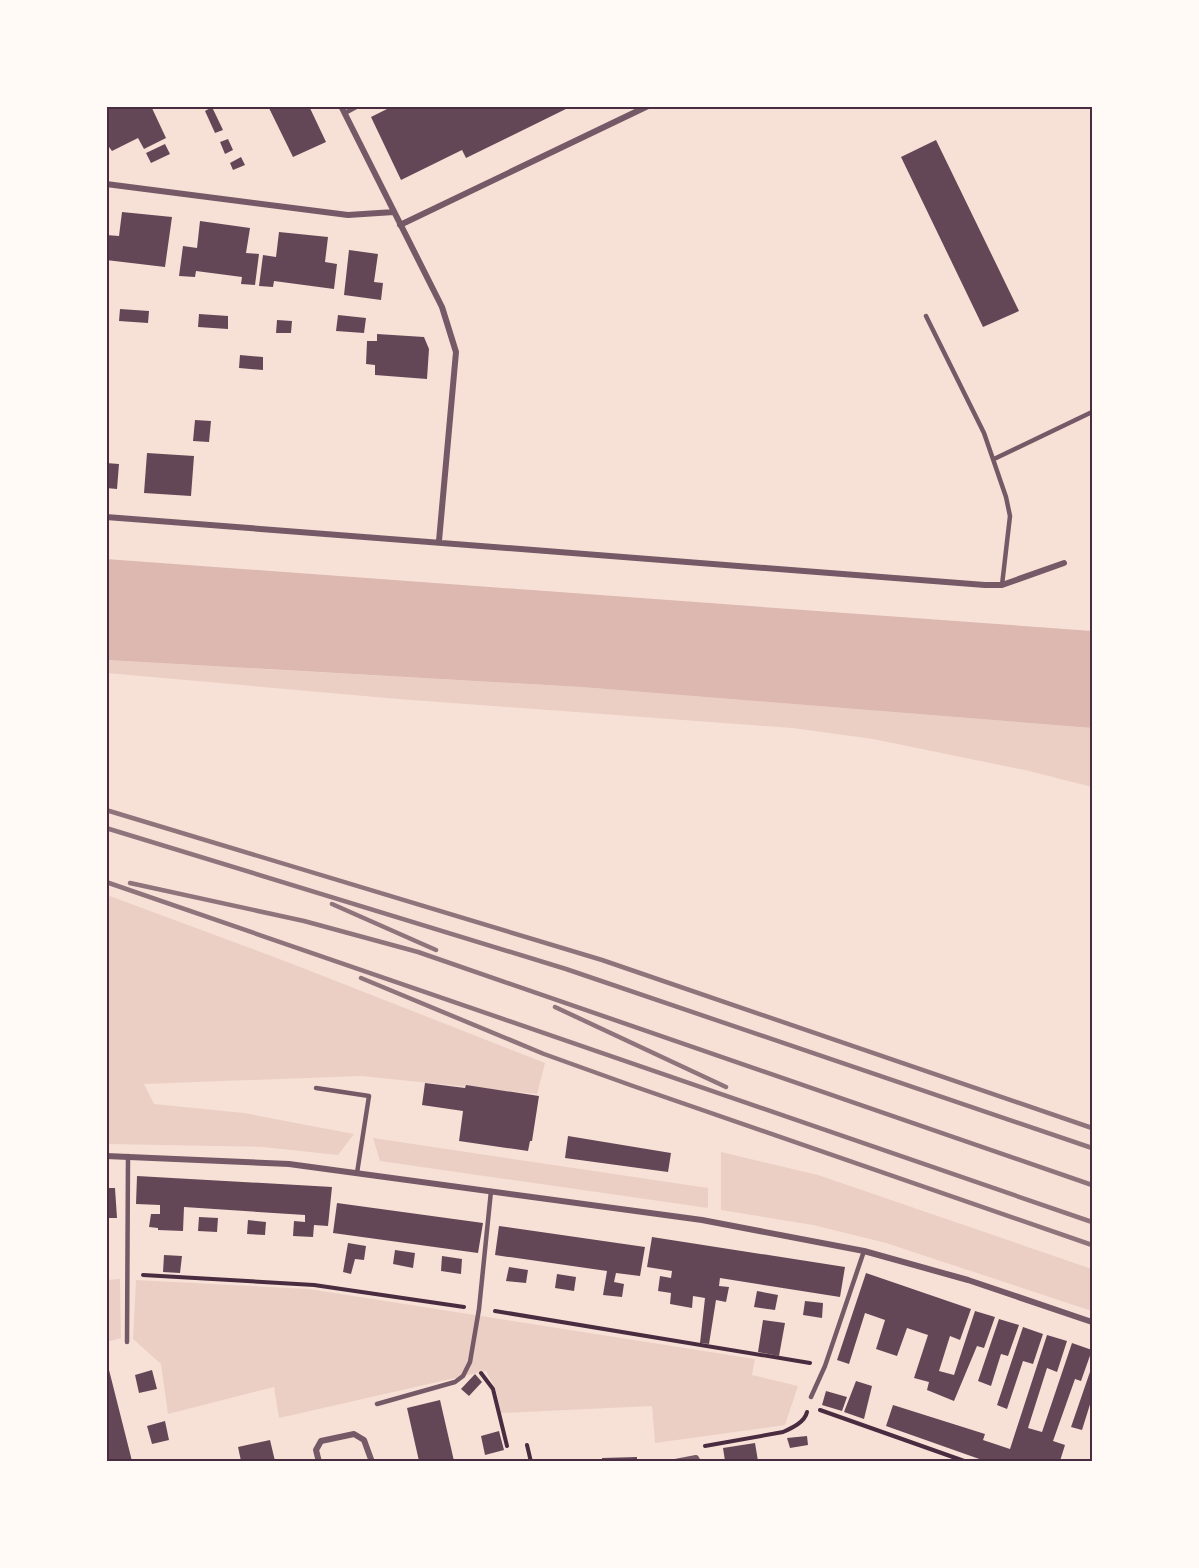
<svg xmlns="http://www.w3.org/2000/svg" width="1199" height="1568" font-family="'Times New Roman',serif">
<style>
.green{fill:#ebcfc5}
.water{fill:#dcb8b0}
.building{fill:#644757}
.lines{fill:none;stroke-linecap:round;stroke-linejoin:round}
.path{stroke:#4a2c40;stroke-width:4}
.service{stroke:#755966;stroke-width:4.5}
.minor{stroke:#755966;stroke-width:6}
.rail{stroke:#8f747c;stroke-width:4.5}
.neatline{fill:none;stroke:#4a2c40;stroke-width:2}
</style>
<rect width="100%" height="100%" fill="#f7e1d7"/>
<path class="green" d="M106,660L581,687L1092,728V787L1029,771L873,739L792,728L398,699L107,673Z
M107,895L290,963L545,1063L537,1094L361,1076L144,1084L154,1104L244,1113L354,1134L338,1155L263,1147L107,1144Z
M373,1138L708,1188V1208L380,1161Z
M721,1152L818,1175L1092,1269V1311L886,1243L813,1225L721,1210Z
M120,1279L121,1338L107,1342V1280Z
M136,1280L309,1289L755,1359L752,1375L798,1386L785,1425L655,1443L652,1406L501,1413L496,1390L486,1371L279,1418L274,1387L168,1414L161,1364L133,1339Z"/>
<path class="water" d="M106,559L1092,631V728L581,687L107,660Z"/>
<path class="building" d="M106,106H151L166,138L144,149L138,138L112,151L106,143Z
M268,106H309L326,142L293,157Z
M393,106L406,108L572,106L466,158L462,150L401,180L371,117Z
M212,107L223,130L215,133L205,111Z
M228,139L233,150L225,154L220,142Z
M936,140L1019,311L983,327L901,157Z
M165,144L170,154L151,163L146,153Z
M241,157L245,165L233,170L230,163Z
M122,212L172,217L165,267L106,260V235L119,236Z
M200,221L250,228L246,253L259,254L255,285L241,284L242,277L196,271L195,277L179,276L183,246L197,248Z
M279,232L328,237L325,262L337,264L334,289L274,281L273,287L259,286L263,255L276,257Z
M349,250L378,254L374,282L383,283L381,300L344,295Z
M120,309L149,311L148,323L119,321Z
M199,314L228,316V329L198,327Z
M338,315L366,318L364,333L336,331Z
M277,320L292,321L291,333H276Z
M377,334L424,337L429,349L427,379L375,375V365L366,364L367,341H377Z
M240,355L263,357V370L239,368Z
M195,420L211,421L209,442L193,441Z
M147,453L194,456L191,496L144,493Z
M106,463L119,464L117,489L106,488Z
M425,1083L465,1088L466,1085L539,1096L532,1141H530L528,1151L459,1141L463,1111L422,1105Z
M568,1136L671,1153L668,1172L565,1158Z
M137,1176L332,1187L328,1226L314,1225L313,1237L293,1236L294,1221L305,1222V1215L184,1207L183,1231L158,1230V1228L149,1227L151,1214H160V1205L136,1204Z
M106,1188H115L117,1218H106Z
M337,1203L483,1223L478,1253L333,1233Z
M199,1217L218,1218L217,1232L198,1231Z
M248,1220L266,1222L265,1235L247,1234Z
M499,1226L645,1247L640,1276L616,1273L614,1282L624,1284L622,1297L603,1295L607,1271L495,1255Z
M652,1237L845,1267L840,1297L720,1278L719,1286L729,1287L726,1302L716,1300L709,1344L700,1343L705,1298L693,1296L692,1308L670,1304L671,1293L658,1291L660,1276L671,1278L672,1271L647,1267Z
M348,1243L366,1246L364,1260L355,1259L351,1274L343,1272Z
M395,1250L415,1253L413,1268L393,1264Z
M164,1255L182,1256L180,1273L163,1272Z
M442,1256L462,1259L461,1274L441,1271Z
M509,1267L528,1270L526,1283L506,1281Z
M866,1273L971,1309L960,1340L950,1336L939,1371L954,1375L975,1311L995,1317L984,1348L977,1346L954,1401L927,1390L929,1382L914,1378L928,1335L907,1328L897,1356L876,1349L885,1320L865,1313L849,1364L837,1360Z
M557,1274L576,1277L574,1291L555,1288Z
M757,1291L778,1295L775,1310L754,1307Z
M805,1301L823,1303L822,1318L803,1315Z
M999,1319L1019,1325L1008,1356L1001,1354L991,1386L978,1381Z
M763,1320L785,1323L779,1356L758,1352Z
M1023,1327L1043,1334L1033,1364L1023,1361L1007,1409L997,1405Z
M1047,1335L1067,1341L1057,1372L1047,1368L1028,1428L1042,1432L1072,1343L1092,1350L1081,1381L1075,1379L1053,1441L1065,1445L1060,1461H985L886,1426L893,1405L985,1434L983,1440L1010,1449Z
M106,1362H107L132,1461H106Z
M1092,1366V1398L1082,1430L1071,1427Z
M152,1370L157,1389L139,1393L135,1375Z
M475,1374L482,1382L469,1396L461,1389Z
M856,1381L872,1386L864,1419L844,1412Z
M826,1391L847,1397L842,1411L822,1405Z
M440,1400L454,1461H419L407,1408Z
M165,1421L169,1440L152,1444L147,1426Z
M499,1431L504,1450L485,1455L481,1436Z
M807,1436L808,1445L790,1448L787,1438Z
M270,1440L275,1461H241L238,1447Z
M755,1443L758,1461H725L723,1448Z
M637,1457V1461H602V1458Z"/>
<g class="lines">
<path class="path" d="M143,1275L314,1285L464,1307
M495,1311L810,1363
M481,1373L493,1389L507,1446
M820,1410L967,1462
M527,1445L531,1462
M705,1446L783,1432C792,1428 805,1422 807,1412"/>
<path class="service" d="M345,113L358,106
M926,316L984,433L1006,497L1010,516L1002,585
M994,459L1092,412
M316,1088L369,1096L357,1173
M127,1342L128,1156
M811,1397L825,1366L864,1251
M377,1404L455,1382L463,1376L470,1362L479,1309L491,1191"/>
<path class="minor" d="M341,106L442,307L456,352L439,541
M106,184L348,215L394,212
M400,225L648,106
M106,517L985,585H1002L1064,563
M106,1156L289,1164L702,1220L864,1251L968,1280L1092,1322
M319,1462L316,1450L321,1441L354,1434L364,1440L372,1462
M675,1462L696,1458L698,1462"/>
<path class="rail" d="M106,810L602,960L1092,1128
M106,828L566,969L1092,1148
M106,882L1092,1222
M130,883L304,921L418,952L1092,1185
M332,904L436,950
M361,978L544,1054L633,1086L1092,1245
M555,1007L726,1087"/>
</g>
<rect width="1199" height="1568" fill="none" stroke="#fffaf5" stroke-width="216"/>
<rect x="108" y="108" width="983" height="1352" class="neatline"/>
</svg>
